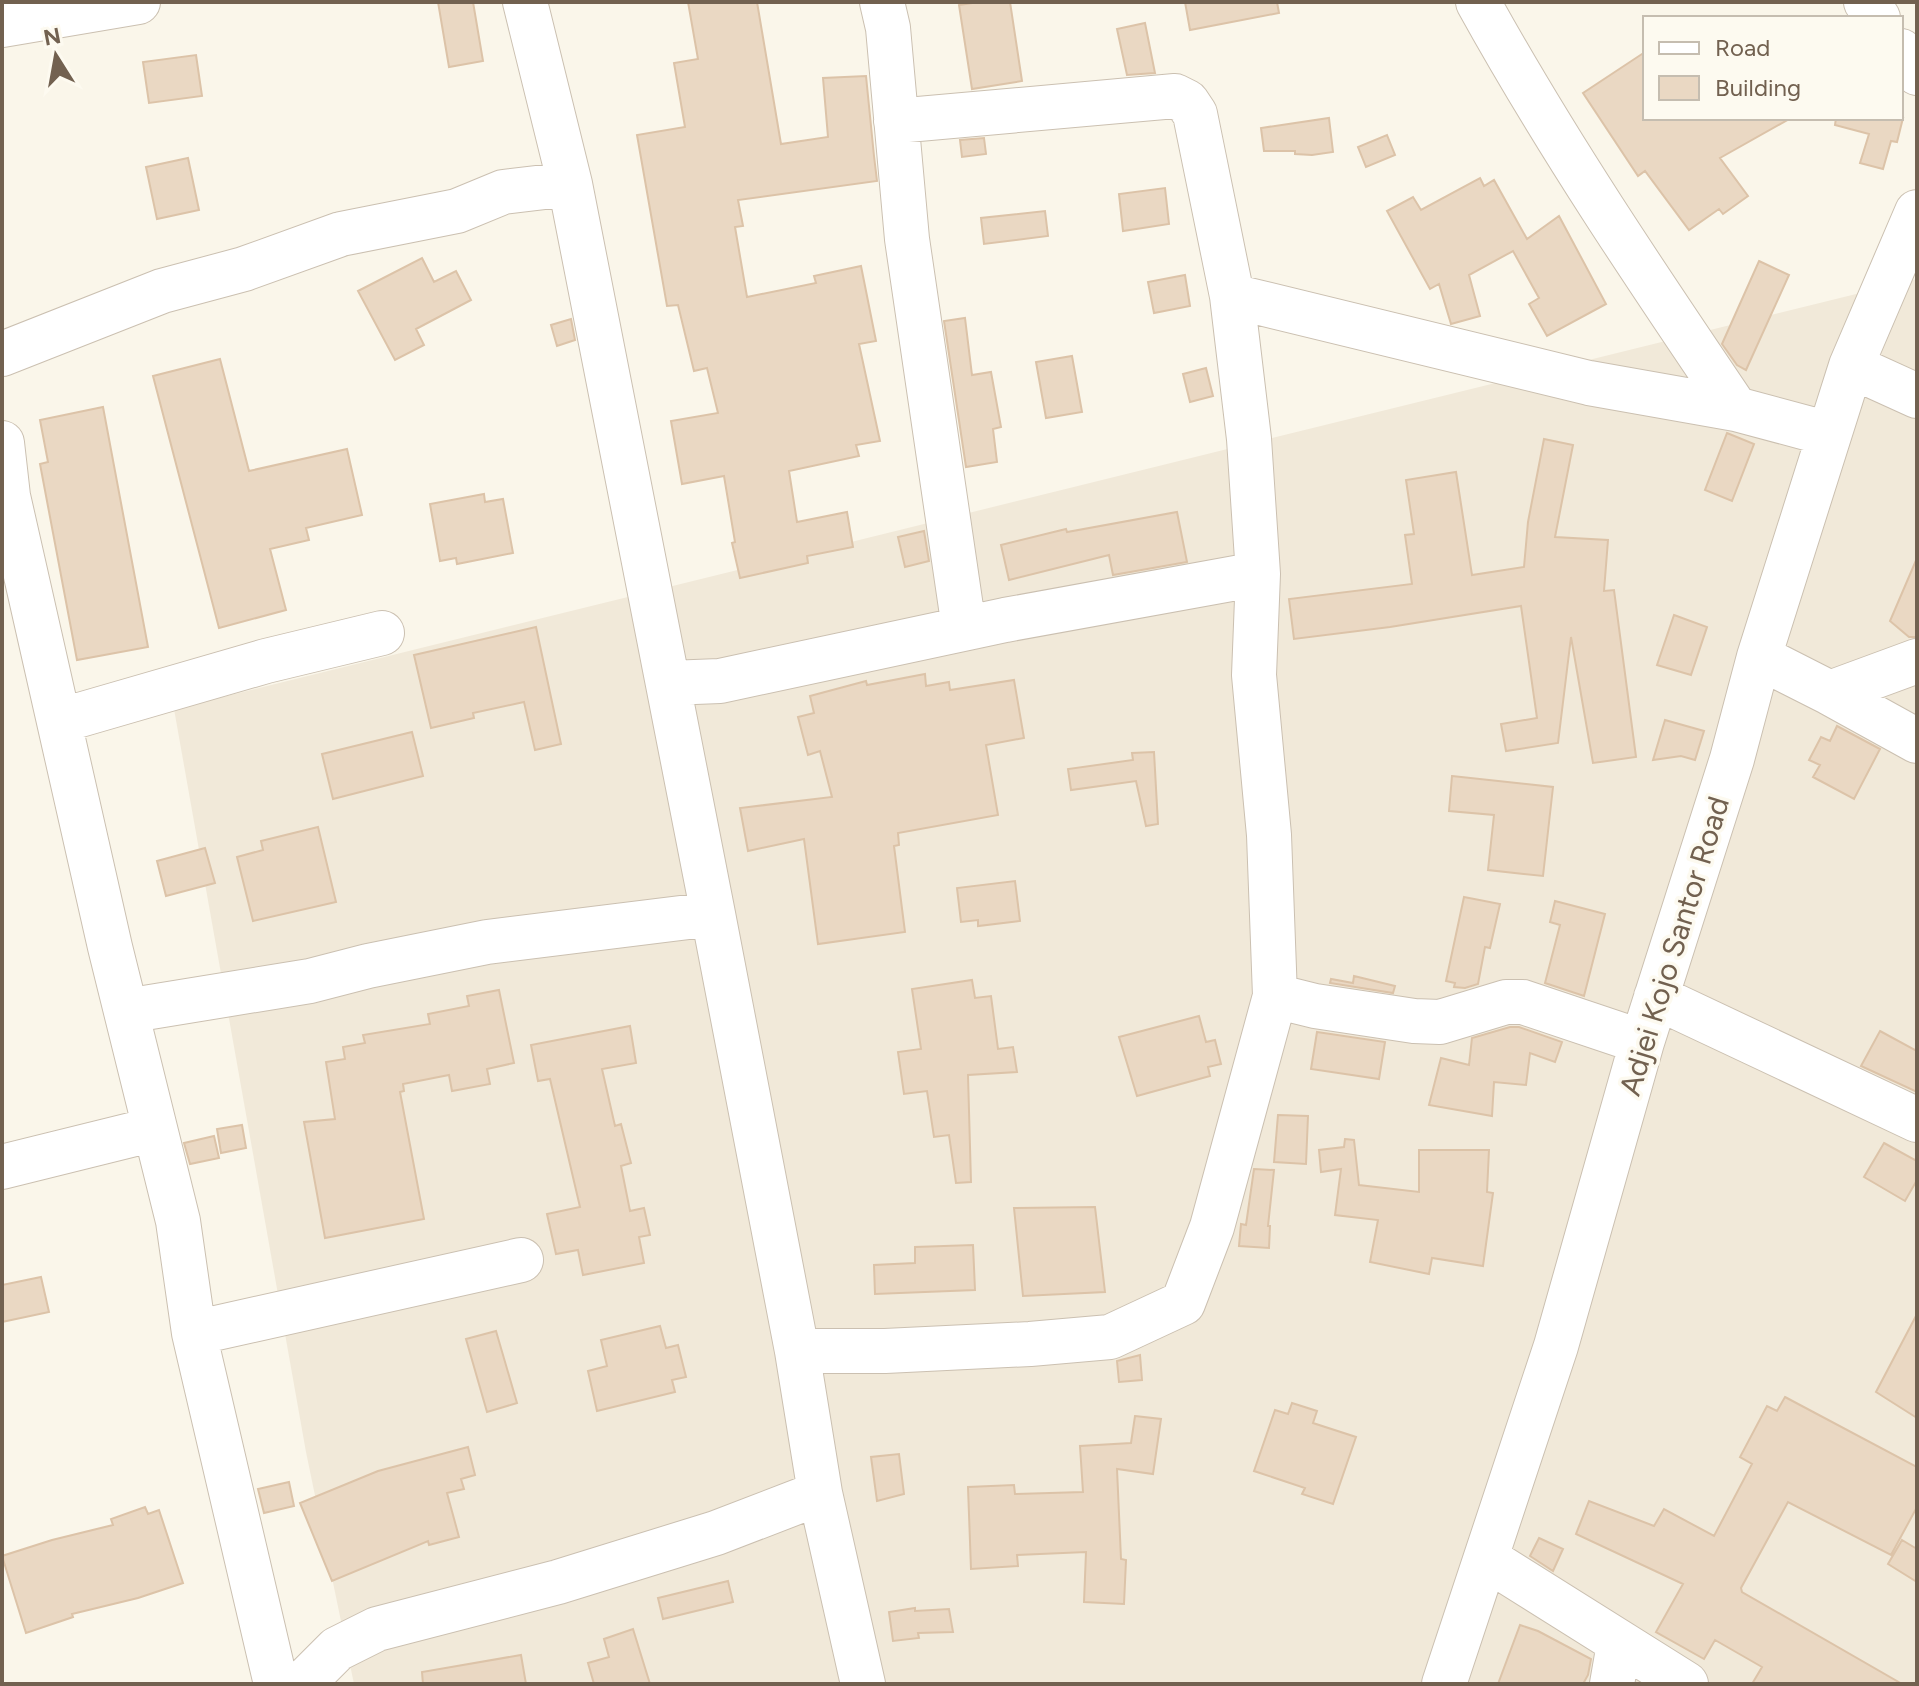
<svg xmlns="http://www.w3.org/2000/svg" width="1919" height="1686" font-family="Figtree,sans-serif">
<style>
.residential{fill:#f1e9d9}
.building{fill:#ead8c3;stroke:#dcc3a8;stroke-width:2}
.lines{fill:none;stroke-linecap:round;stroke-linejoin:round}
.minor-casing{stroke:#cbc0b1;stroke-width:46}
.minor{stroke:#fff;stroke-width:44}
.labels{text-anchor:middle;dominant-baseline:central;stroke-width:7;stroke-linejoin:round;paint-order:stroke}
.street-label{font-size:30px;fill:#726150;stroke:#fdfaf0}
</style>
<rect width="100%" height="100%" fill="#faf6ea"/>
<path class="residential" d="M1917,279V1684H354L306,1452L174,709Z"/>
<path class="building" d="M438,2H473L483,61L449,67Z
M688,2H757L781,144L828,137L823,78L866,76L874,156L877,181L738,200L743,226L735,227L747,297L816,283L814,276L861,266L876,341L859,344L880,441L856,445L859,456L789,471L797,522L847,512L853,547L807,556L808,563L740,578L732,543L735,542L724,476L682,484L671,421L718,413L707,368L694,371L678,305L667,306L637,135L685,127L674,63L698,59Z
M979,2H1010L1022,81L972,89L959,5Z
M1185,2H1277L1279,13L1190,30Z
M1145,23L1155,73L1127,75L1117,29Z
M1645,52V118H1791L1720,158L1748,196L1723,214L1719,209L1689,230L1645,171L1638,176L1583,93Z
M196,55L202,96L149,103L143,62Z
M1329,118L1333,152L1312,155L1295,154V151H1264L1261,128Z
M1836,118H1903L1897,142L1891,141L1883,169L1860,163L1869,134L1835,125Z
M1387,135L1395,155L1366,167L1358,147Z
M984,138L986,154L962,157L960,140Z
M188,158L199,210L157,219L146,167Z
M1480,178L1484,186L1494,180L1527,239L1559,216L1606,304L1547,336L1529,304L1539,298L1513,251L1469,275L1480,316L1451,324L1439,284L1430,289L1387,211L1413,197L1421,210Z
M1165,188L1169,224L1123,231L1119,194Z
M1045,211L1048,236L984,244L981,218Z
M422,258L434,282L456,271L471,300L416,329L424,345L395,360L358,291Z
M1759,261L1789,275L1746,370L1737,365L1722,344Z
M1185,275L1190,306L1154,313L1148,282Z
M965,318L972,375L991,372L1001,427L993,429L997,462L966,467L944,321Z
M571,319L575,340L557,346L551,325Z
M1072,356L1082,412L1046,418L1036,362Z
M220,359L249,471L347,449L362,515L306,528L309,540L270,549L286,610L219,628L153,376Z
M1206,368L1213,396L1190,402L1183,374Z
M103,407L148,647L77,660L40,464L48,462L40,420Z
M1727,433L1754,444L1732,501L1705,490Z
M1544,439L1573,445L1555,537L1608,540L1604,591L1614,590L1636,757L1593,763L1571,637L1558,743L1506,751L1501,724L1537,718L1521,606L1390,627L1294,639L1289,599L1412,584L1405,535L1414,534L1406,480L1456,472L1472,575L1524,567L1528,522Z
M484,494L485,502L503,499L513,553L457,564L456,558L440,561L430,504Z
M1177,512L1187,562L1113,575L1109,555L1009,580L1001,545L1066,529L1067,532Z
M924,531L929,561L905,567L898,537Z
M1917,558V637H1909L1890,621Z
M1674,615L1707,627L1691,675L1657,665Z
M536,627L561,744L535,750L524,702L473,713L474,718L431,728L414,655Z
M925,674L926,686L949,682L950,690L1014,680L1024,738L986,745L998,815L898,833L899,845L894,846L905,932L818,944L804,839L748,851L740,808L832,797L820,751L808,755L798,717L814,713L810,696L866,681L867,685Z
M1665,720L1704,731L1695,760L1681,756L1653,760Z
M1837,726L1880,749L1854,799L1813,777L1820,765L1809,760L1821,737L1830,741Z
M412,732L423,776L333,799L322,754Z
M1154,752L1158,824L1146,826L1136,781L1071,790L1068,769L1133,760L1132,753Z
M1452,776L1553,787L1543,876L1488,870L1494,815L1449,811Z
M318,827L336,902L253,921L237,857L263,850L261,841Z
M205,848L215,883L166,896L157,861Z
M1015,881L1020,921L978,926V920L961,922L957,888Z
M1464,897L1500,904L1490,948L1485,947L1478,984L1465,988L1454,987L1455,983L1446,981Z
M1555,901L1605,914L1584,996L1545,983L1560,925L1550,922Z
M1354,976L1395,986L1393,993L1330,983L1331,979L1353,983Z
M972,980L975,998L991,996L998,1049L1013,1047L1017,1072L968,1075L971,1182L956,1183L949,1135L934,1137L927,1091L904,1094L898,1052L921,1049L912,989Z
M499,990L514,1063L487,1069L490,1084L452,1091L449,1075L403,1084L404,1091L400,1092L424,1219L325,1238L304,1122L335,1119L326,1062L345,1059L343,1047L365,1043L363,1035L430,1024L428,1014L469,1006L467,996Z
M1199,1016L1206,1042L1215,1040L1221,1064L1208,1067L1210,1076L1137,1096L1119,1037Z
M630,1026L636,1063L602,1069L615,1126L621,1124L631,1163L621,1166L630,1211L644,1208L650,1235L639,1237L644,1263L583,1275L578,1250L556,1254L547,1214L580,1207L550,1079L538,1081L531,1045Z
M1510,1027H1519L1562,1042L1555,1062L1530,1053L1526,1085L1494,1082L1492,1116L1429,1105L1441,1058L1469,1065L1472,1038Z
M1880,1031L1917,1051V1092L1861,1066Z
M1317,1032L1385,1042L1379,1079L1311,1069Z
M1278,1115L1308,1116L1306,1164L1274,1162Z
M242,1125L246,1148L221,1153L217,1129Z
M214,1136L219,1158L190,1164L184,1143Z
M1345,1139L1354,1140L1359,1185L1419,1192V1150H1489L1487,1192L1493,1193L1483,1266L1432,1258L1429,1274L1370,1262L1378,1220L1335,1215L1341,1169L1321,1172L1319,1150L1344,1147Z
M1884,1143L1917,1161V1180L1905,1201L1864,1177Z
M1254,1169L1274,1170L1268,1226H1270L1269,1248L1239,1246L1241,1224L1246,1225Z
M1095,1207L1105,1292L1023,1296L1014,1208Z
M973,1245L975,1290L875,1294L874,1265L915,1263V1247Z
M41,1277L49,1312L2,1322V1285Z
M1917,1314V1418L1876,1392Z
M660,1326L666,1348L678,1345L686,1377L672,1380L675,1392L597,1411L588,1371L607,1366L601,1340Z
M496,1331L517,1403L487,1412L466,1339Z
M1140,1355L1142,1380L1119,1382L1117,1361Z
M1785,1397L1917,1467V1507L1891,1555L1788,1502L1741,1588L1742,1592L1902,1684H1752L1762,1667L1715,1640L1704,1659L1656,1632L1683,1584L1576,1534L1589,1501L1654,1526L1664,1509L1714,1536L1752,1464L1740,1457L1767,1406L1777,1411Z
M1292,1403L1317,1411L1313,1423L1356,1437L1333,1504L1302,1494L1305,1488L1254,1471L1275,1410L1288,1414Z
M1135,1416L1161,1419L1153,1474L1117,1469L1121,1559L1126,1560L1124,1604L1084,1602L1086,1552L1017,1555L1018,1566L971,1569L968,1487L1014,1485L1015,1494L1083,1492L1080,1446L1131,1443Z
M468,1447L475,1475L461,1479L464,1489L447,1493L459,1537L429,1545L428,1541L332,1581L300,1503L378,1471Z
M899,1454L904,1494L877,1501L871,1457Z
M289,1482L294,1506L264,1513L258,1489Z
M145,1507L148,1514L159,1510L183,1583L138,1598L72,1614L73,1617L26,1633L2,1556L52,1540L113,1525L111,1519Z
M1539,1538L1563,1549L1553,1571L1530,1556Z
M1902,1540L1917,1549V1582L1888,1564Z
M728,1581L733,1602L663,1619L658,1598Z
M915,1608V1611L949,1609L953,1632L918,1633L919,1638L893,1641L889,1612Z
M1520,1625L1538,1631L1591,1659L1588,1675L1583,1684H1498Z
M633,1629L650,1684H594L588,1663L609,1657L604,1639Z
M521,1655L526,1684H423L422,1672Z"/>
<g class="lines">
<g class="minor-casing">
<path id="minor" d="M525,2L570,184L713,914L797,1351L820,1493L863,1684
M882,2L888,28L907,239L964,628
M1478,2C1556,143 1646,276 1736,409
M1866,2L1878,18
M2,25L138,2
M1901,51L1917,73
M896,121L1175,96L1187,102L1195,114L1232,296L1249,439L1258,574L1254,675L1269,835L1275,996L1315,1006L1414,1021L1440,1022L1506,1002H1523L1642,1042
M1232,296L1589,383L1736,409L1829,434
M2,354L162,291L244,269L341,234L457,211L503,192L570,184
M1851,366L1917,396
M2,443L8,496L110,947L178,1221L194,1333L276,1684
M1759,657L1830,693L1917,741
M669,683L720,681L1005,620L1258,574
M1830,693L1917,661
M59,721L266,661L382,633
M1656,997L1917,1120
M126,1011L310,981L368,966L487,942L713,914
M2,1167L155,1129
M194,1333L521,1260
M797,1351H885L1030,1344L1110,1337L1183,1303L1212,1227L1275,996
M1487,1559L1686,1684
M302,1684L337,1649L377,1629L558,1582L716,1533L820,1493
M1444,1684L1556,1346L1642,1042L1732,759L1759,657L1839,404L1851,366L1917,212
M1612,1684L1619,1644"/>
</g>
<use href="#minor" class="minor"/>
</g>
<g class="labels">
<g class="street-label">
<text transform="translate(1674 946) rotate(-73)">Adjei Kojo Santor Road</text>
</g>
</g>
<rect width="1919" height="1686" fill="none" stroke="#726150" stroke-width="8"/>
<rect x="1643" y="16" width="260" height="104" fill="#fdfaf0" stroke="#c5bdb0" stroke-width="2"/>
<rect x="1659" y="42" width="40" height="12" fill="#ffffff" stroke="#c5bdb0" stroke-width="2"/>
<text x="1715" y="56" font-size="24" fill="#726150">Road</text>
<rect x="1659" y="76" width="40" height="24" fill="#ead8c3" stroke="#c5bdb0" stroke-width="2"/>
<text x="1715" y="96" font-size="24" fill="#726150">Building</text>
<g transform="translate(56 56) rotate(349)" stroke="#fdfaf0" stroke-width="6" paint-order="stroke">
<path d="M0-6L14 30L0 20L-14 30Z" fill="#726150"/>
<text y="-12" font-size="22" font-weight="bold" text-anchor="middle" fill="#726150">N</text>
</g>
</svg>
